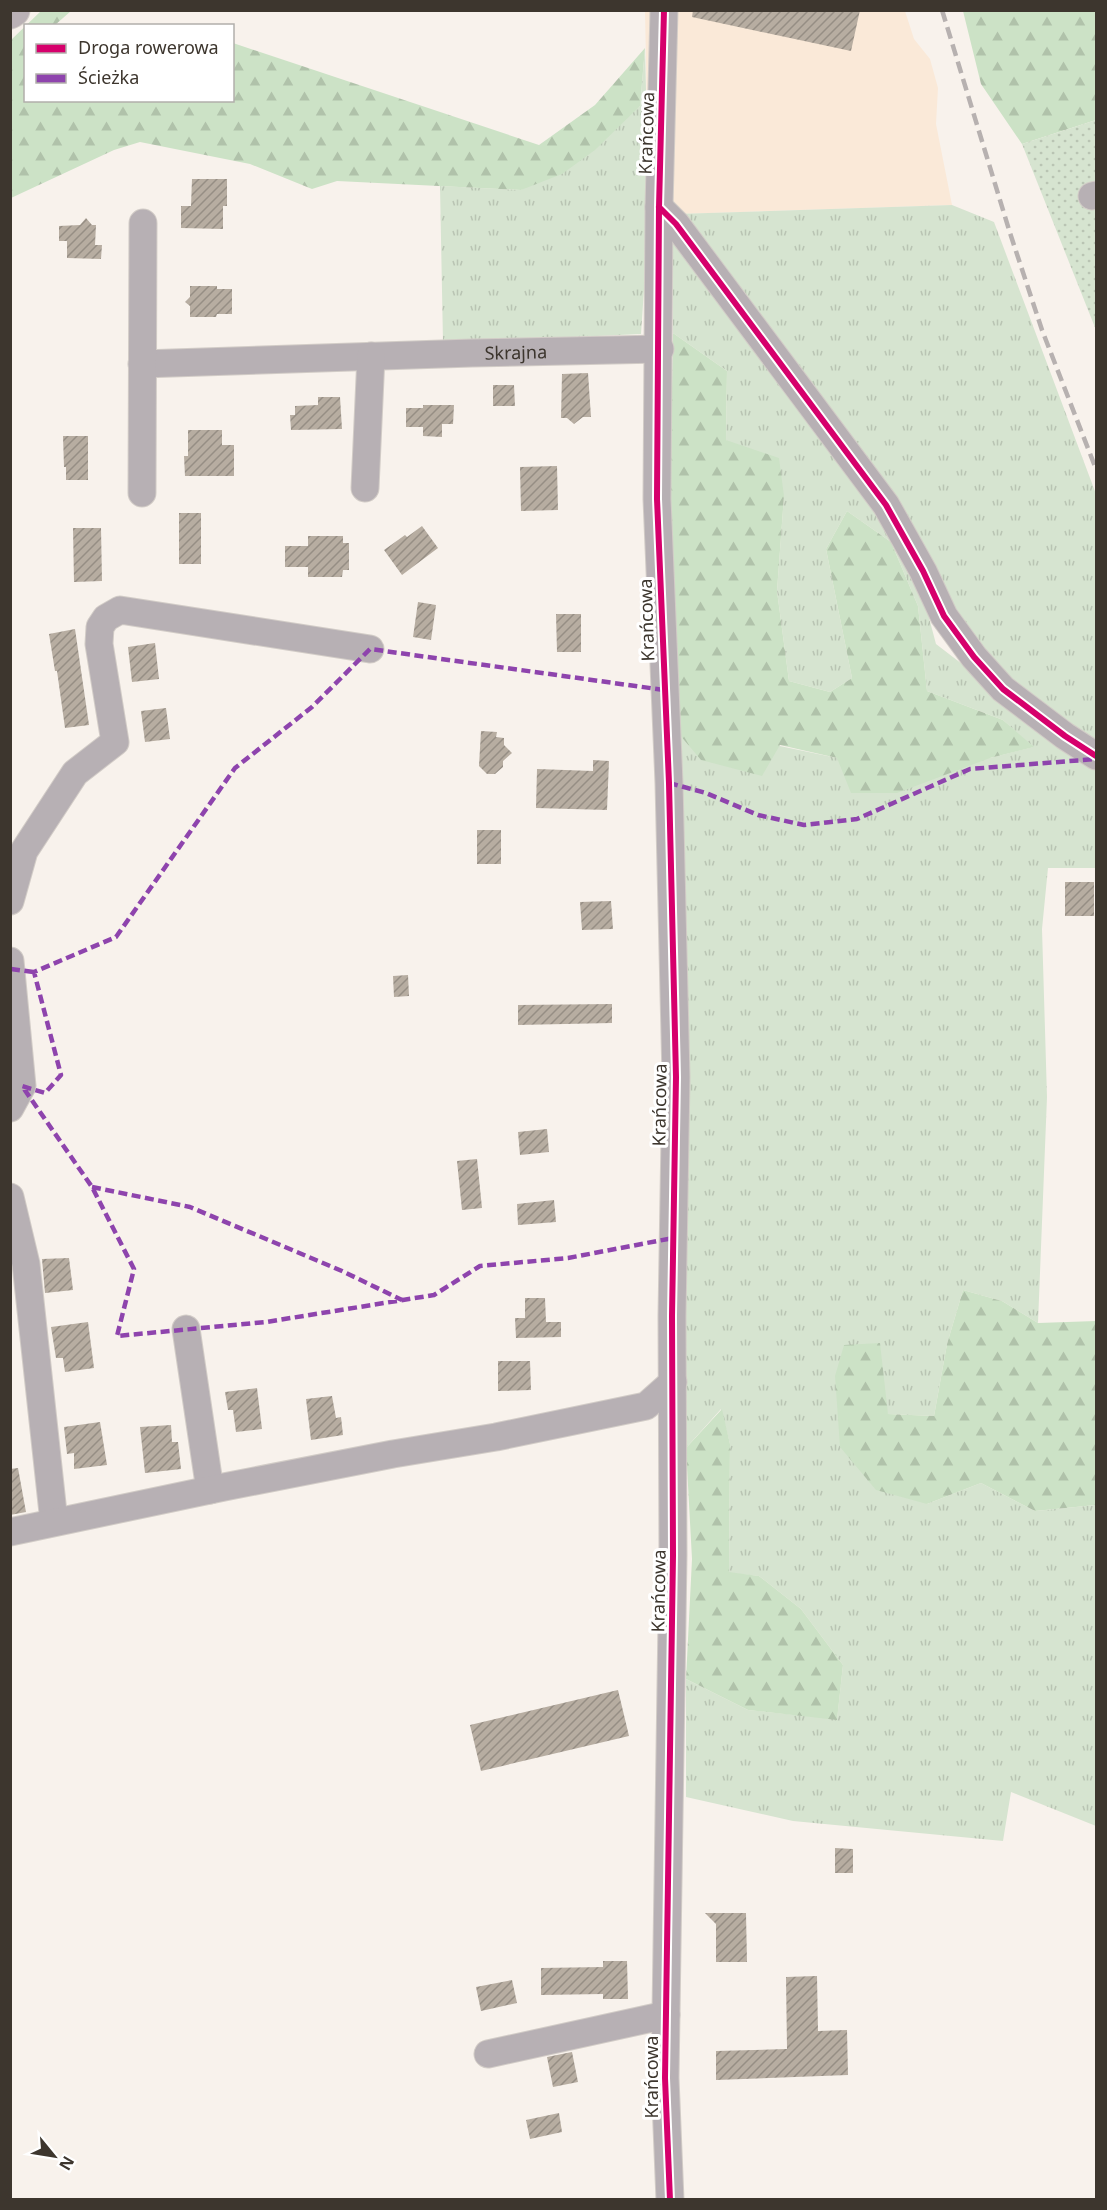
<svg xmlns="http://www.w3.org/2000/svg" width="1107" height="2210" font-family="'Noto Sans',sans-serif">
<style>
.built{fill:#fae9d8}
.grass{fill:url(#grass-tufts)}
.forest{fill:url(#forest-firs)}
.garden{fill:url(#garden-dots)}
.building{fill:url(#building-hatch)}
.lines{fill:none;stroke-linecap:round;stroke-linejoin:round}
.minor-casing{stroke:#d2ccc7;stroke-width:29}
.major-casing{stroke:#d2ccc7;stroke-width:35}
.minor{stroke:#b7b0b4;stroke-width:27}
.major{stroke:#bab1b5;stroke-width:33}
.rail{stroke:#b7b1b0;stroke-width:4.5;stroke-dasharray:12 6;stroke-linecap:butt}
.quiet{stroke:#8e44ad;stroke-width:4.5;stroke-dasharray:9 4.5;stroke-linecap:butt}
.cycleway-casing{stroke:#fff;stroke-width:10}
.cycleway{stroke:#d6006c;stroke-width:6}
.labels{text-anchor:middle;dominant-baseline:central;stroke-width:6;stroke-linejoin:round;paint-order:stroke}
.street-label{font-size:18px;fill:#3d362e;stroke:#fff}
</style>
<defs>
<pattern id="grass-tufts" width="24" height="20" patternUnits="userSpaceOnUse" patternTransform="scale(1.5)"><rect width="24" height="20" fill="#d6e4d0"/><path d="M3 7l-1-3M5 7V3M7 7l1-3M15 17l-1-3M17 17v-4M19 17l1-3" fill="none" stroke="#b9c4b3"/></pattern>
<pattern id="forest-firs" width="22" height="20" patternUnits="userSpaceOnUse" patternTransform="scale(1.5)"><rect width="22" height="20" fill="#cce2c6"/><path d="M5 1l3.5 6h-7zM16 11l3.5 6h-7z" fill="#b0c2aa"/></pattern>
<pattern id="garden-dots" width="8" height="8" patternUnits="userSpaceOnUse" patternTransform="scale(1.5)"><rect width="8" height="8" fill="#d6e4d0"/><path d="M2 2h.1M6 6h.1" fill="none" stroke="#b9c4b3" stroke-width="1.8" stroke-linecap="round"/></pattern>
<pattern id="building-hatch" width="6" height="6" patternUnits="userSpaceOnUse" patternTransform="scale(1.5)"><rect width="6" height="6" fill="#b7ada1"/><path d="M-1 1l2-2M0 6l6-6M5 7l2-2" fill="none" stroke="#968e84"/></pattern>
</defs>
<rect width="100%" height="100%" fill="#f8f2ec"/>
<path class="built" d="M645,11H905L914,39L930,59L938,88L936,124L952,205L649,215Z"/>
<path class="grass" d="M645,48L649,215L641,334L443,343L440,186L521,190L640,106Z
M952,205L994,222L1096,494V750L1007,686L676,214Z
M672,237L874,500L904,553L928,614L936,644L1096,767V868H1048L1042,929L1047,1097L1038,1323L1002,1301L963,1290L947,1344L934,1416L888,1414L845,1345L927,1504L981,1483L1035,1511L1096,1505V1826L1011,1792L1003,1841L793,1821L686,1797V1679L748,1710L837,1719L843,1665L801,1609L759,1576L729,1573L730,1444L721,1409L686,1448L675,724L837,758H990L1033,747L1003,720L927,691L918,606L891,542L847,511L826,549L852,678L830,692L789,681L777,591L784,496L726,440L727,371L673,333Z"/>
<path class="forest" d="M41,11H71L55,25L26,26V100H232L233,43L539,145L595,105L645,48L640,106L595,150L562,174L521,190L337,181L312,189L250,164L140,142L114,150L11,198V40Z
M963,11H1096V120L1022,144L981,84Z
M673,333L727,371L726,440L779,458L784,496L777,591L789,681L830,692L852,678L826,549L847,511L891,542L918,606L927,691L1003,720L1034,747L990,758L897,793H851L837,758L780,745L762,776L701,760L679,734L669,556Z
M963,1290L1002,1301L1038,1323L1096,1321V1505L1035,1511L981,1483L927,1504L876,1490L840,1447L835,1376L844,1345L880,1343L888,1414L934,1416L947,1344Z
M722,1409L730,1444L729,1572L759,1576L801,1609L843,1665L837,1720L748,1710L686,1679L692,1559L686,1448Z"/>
<path class="garden" d="M1096,120V330L1022,144Z"/>
<path class="building" d="M693,10H860L851,51L692,17Z
M192,179H227V206H223V229L181,228V206H191Z
M86,218L92,225H96L95,245H102L101,259L67,258V241H59V226L80,225Z
M190,286H217V289H232V314H217L216,317H190V306L185,302L190,297Z
M588,373L591,417H583L574,424L567,418H561L562,374Z
M493,385H514L515,406H493Z
M318,397H340L342,429L291,430L290,415H295V406L318,405Z
M423,405H454L453,424H442V437L423,436V427H406V408H423Z
M188,430H222V445H234V476H185L184,456H188Z
M63,436H88V480H66V467H64Z
M557,466L558,510L521,511L520,467Z
M179,513H201V564H179Z
M422,526L438,548L402,575L384,550L405,535L407,537Z
M73,528H101L102,581L74,582Z
M308,536H343V543H349V570H343L342,577H308V567H285V546H308Z
M418,602L436,605L431,640L413,637Z
M556,614H581V652H557Z
M75,629L89,725L65,728L57,671H55L49,634Z
M155,643L159,679L132,682L128,647Z
M166,708L170,739L145,742L141,711Z
M481,731L497,732L496,737L504,738V745L512,753L503,761V767L495,774H487L479,766Z
M593,760L609,761L607,810L536,808L537,769L593,771Z
M477,830H501V864H477Z
M1065,882H1094V916H1065Z
M611,901L613,929L582,930L580,902Z
M408,975L409,996L394,997L393,976Z
M612,1004V1023L518,1025V1005Z
M547,1129L549,1152L520,1155L518,1132Z
M477,1159L482,1208L462,1210L457,1161Z
M554,1200L556,1222L518,1225L517,1204Z
M69,1258L73,1290L45,1293L42,1259Z
M525,1298H545L546,1322H561V1337L516,1338L515,1318H525Z
M88,1322L94,1368L65,1372L63,1358H56L51,1327Z
M498,1361H530L531,1390L498,1391Z
M257,1388L262,1429L236,1432L233,1410H228L225,1392Z
M332,1396L336,1418L341,1417L343,1435L311,1440L306,1399Z
M100,1422L107,1465L74,1469V1453L67,1454L64,1427Z
M171,1425L172,1442H178L181,1469L145,1473L140,1427Z
M18,1468L26,1512L10,1515V1469Z
M618,1690L629,1736L481,1771L470,1725Z
M835,1848L853,1849V1873H835Z
M705,1913H746L747,1962H716V1924Z
M603,1961H627L628,1999H603V1994L541,1995V1968L603,1967Z
M817,1976L818,2031L847,2030L848,2075L716,2080V2051L787,2049L786,1977Z
M512,1980L517,2003L481,2011L476,1987Z
M572,2052L578,2082L553,2087L547,2057Z
M559,2113L562,2132L530,2139L526,2120Z"/>
<g class="lines">
<g class="minor-casing">
<g id="minor">
<path d="M664,10L659,207L657,499L669,783L676,1077L672,1316L673,1555L665,2078L670,2200"/>
<path d="M1092,196L1096,195"/>
<path d="M659,207L676,224L886,505L923,571L944,616L974,657L1003,689L1065,736L1096,756"/>
<path id="s1" d="M142,364L472,353L660,349"/>
<path d="M365,488L371,356"/>
<path d="M142,493L143,223"/>
<path d="M10,901L24,851L75,773L115,742L99,644L100,627L106,618L120,610L370,649"/>
<path d="M10,961L22,1086L10,1108"/>
<path d="M10,1197L26,1264L54,1522"/>
<path d="M186,1329L210,1490"/>
<path d="M10,1532L224,1487L393,1454L496,1437L646,1406L673,1382"/>
<path d="M488,2054L666,2015"/>
</g>
</g>
<g class="major-casing">
<path id="major" d="M10,12L13,10"/>
</g>
<use href="#minor" class="minor"/>
<use href="#major" class="major"/>
<path class="rail" d="M942,10L1010,233L1042,330L1096,469"/>
<path class="quiet" d="M664,690L370,649L312,707L235,768L116,937L34,972L61,1075L45,1093L22,1086L92,1187L134,1269L117,1336L266,1322L434,1295L480,1266L568,1258L673,1238
M669,783L706,793L758,815L804,825L857,819L970,769L1096,759
M11,969L34,972
M92,1187L190,1207L342,1271L402,1300"/>
<g class="cycleway-casing">
<path id="cycleway" d="M664,10L659,207L657,499L669,783L676,1077L672,1316L673,1555L665,2078L670,2200
M659,207L676,224L886,505L923,571L944,616L974,657L1003,689L1065,736L1096,756"/>
</g>
<use href="#cycleway" class="cycleway"/>
</g>
<g class="labels">
<g class="street-label">
<text transform="translate(646 133) rotate(-88)">Krańcowa</text>
<text stroke="none"><textPath href="#s1" startOffset="374">Skrajna</textPath></text>
<text transform="translate(646 620) rotate(-92)">Krańcowa</text>
<text transform="translate(659 1105) rotate(-89)">Krańcowa</text>
<text transform="translate(658 1591) rotate(-89)">Krańcowa</text>
<text transform="translate(651 2077) rotate(-90)">Krańcowa</text>
</g>
</g>
<rect width="1107" height="2210" fill="none" stroke="#3d362e" stroke-width="24"/>
<rect x="24" y="24" width="210" height="78" fill="#ffffff" stroke="#b1afab" stroke-width="1.5"/>
<rect x="36" y="44" width="30" height="9" fill="#d6006c" stroke="#b1afab" stroke-width="1.5"/>
<text x="78" y="54" font-size="18" fill="#3d362e">Droga rowerowa</text>
<rect x="36" y="74" width="30" height="9" fill="#8e44ad" stroke="#b1afab" stroke-width="1.5"/>
<text x="78" y="84" font-size="18" fill="#3d362e">Ścieżka</text>
<g transform="translate(54 2156) rotate(120)" stroke="#ffffff" stroke-width="4.5" paint-order="stroke">
<path d="M0-4.5L10 22L0 15L-10 22Z" fill="#3d362e"/>
<text y="-9" font-size="16" font-weight="bold" text-anchor="middle" fill="#3d362e">N</text>
</g>
</svg>
